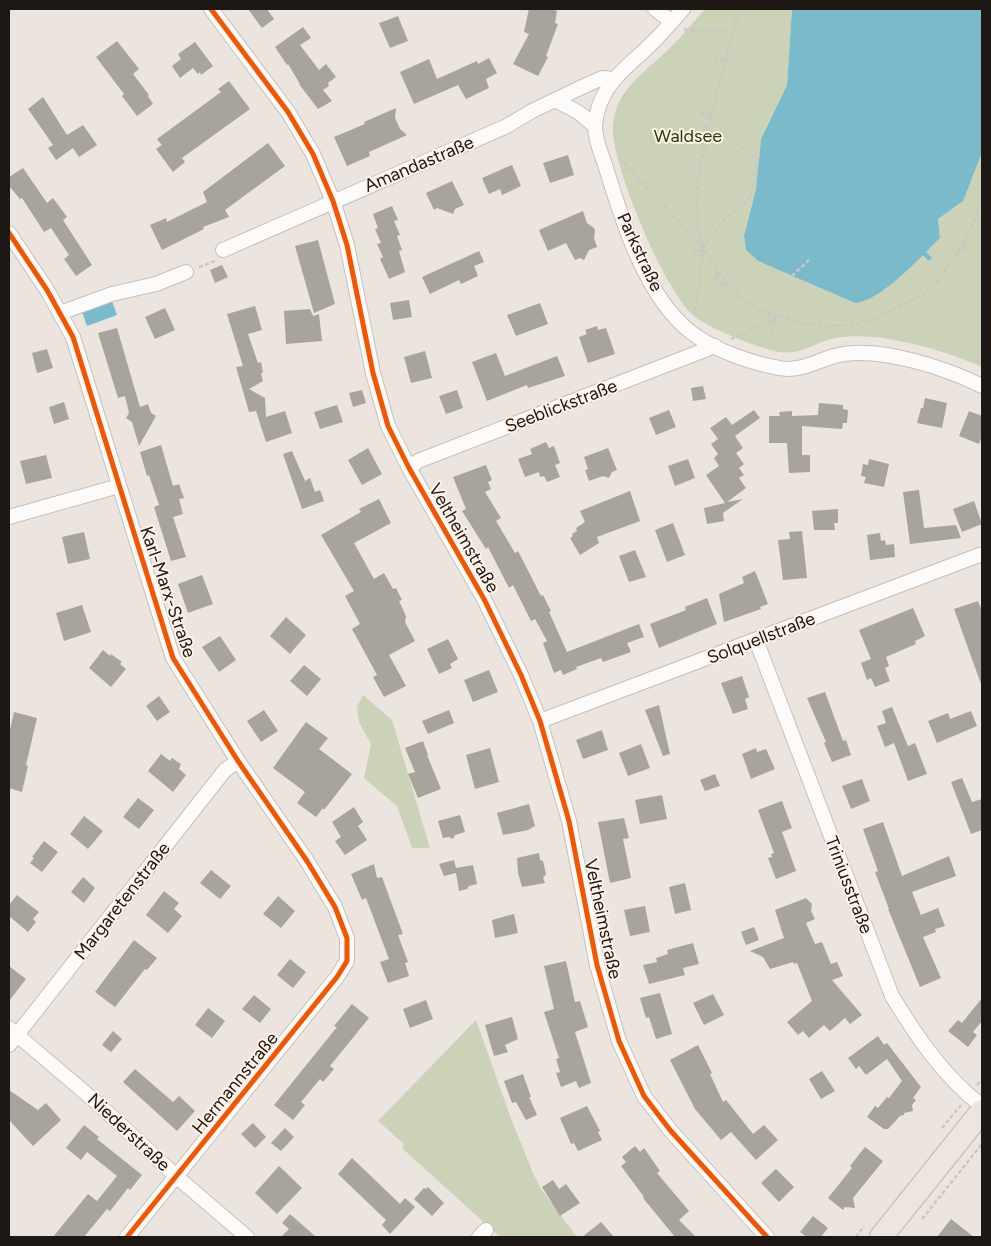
<svg xmlns="http://www.w3.org/2000/svg" width="991" height="1246" font-family="Figtree,sans-serif">
<style>
.green{fill:#ccd2b7}
.water{fill:#7abacb}
.lines{fill:none;stroke-linecap:round;stroke-linejoin:round}
.stream{stroke:#7abacb;stroke-width:4.5}
.building{fill:#a9a39e}
.street-casing{stroke:#c6c0bb;stroke-width:16}
.primary-casing{stroke:#c6c3c0;stroke-width:25}
.path{stroke:#c9c7c5;stroke-width:2.5;stroke-dasharray:4 2.5;stroke-linecap:butt}
.street{stroke:#fcfbfa;stroke-width:14}
.primary{stroke:#ede5df;stroke-width:22}
.cycleway-casing{stroke:#fdf1e8;stroke-width:8}
.cycleway{stroke:#e8590c;stroke-width:5}
.labels{text-anchor:middle;dominant-baseline:central;stroke-width:4;stroke-linejoin:round;paint-order:stroke}
.park-label{font-size:18px;fill:#2b3b08;stroke:#fdf1e8}
.street-label{font-size:18px;fill:#1d1814;stroke:#fdf1e8}
</style>
<rect width="100%" height="100%" fill="#ece4de"/>
<path class="green" d="M705,9H792L787,85L761,139L756,189L744,236L746,250L758,261L855,303L886,289L940,238L938,219L963,201L982,105V367C946,350 875,330 836,338C812,343 801,357 774,351C756,347 709,328 695,317C665,293 615,171 613,133C612,125 614,118 616,110C625,83 650,68 670,48C682,36 693,22 705,9Z
M363,695L392,720L430,848H412L397,806L364,778L371,744L359,722L357,707Z
M476,1020L512,1121L533,1173L541,1189L577,1237H500L402,1148L404,1144L378,1121Z"/>
<path class="water" d="M792,9H982L981,155L963,201L938,219L940,238C919,258 883,300 855,303L758,261L746,250L744,236L756,189L761,139L787,85Z
M112,301L117,315L87,326L82,312Z"/>
<g class="lines">
<path class="stream" d="M921,250L929,258"/>
</g>
<path class="building" d="M248,9H267L274,19L262,28Z
M529,9H554V10L557,11L555,23L558,24L546,56L548,57L538,76L513,64L529,34L524,32Z
M398,16L408,41L390,48L379,23Z
M303,27L311,38L300,45L319,70L326,64L336,77L328,83L329,86L323,90L332,101L318,109L299,84H300L288,64L287,65L275,47Z
M117,41L139,69L133,74L149,95L148,96L153,104L137,116L122,96L124,94L96,57Z
M195,42L213,66L201,75L200,72L198,74L193,68L180,78L172,66L181,59L178,54Z
M489,58L497,73L486,79L489,88L466,99L458,85L414,104L400,72L429,59L437,79L477,61L478,64Z
M229,81L250,109L182,158L185,162L173,172L156,149L162,145L157,139L221,92L218,89Z
M43,97L67,135L83,125L97,145L79,157L73,148L56,160L48,148L53,145L28,109Z
M396,108L395,118L400,129L407,135L369,152L370,156L347,166L334,137L365,124L364,122Z
M268,143L285,166L225,210L229,217L203,227L204,229L162,250L150,225L166,218L167,222L207,202L203,192Z
M568,155L574,175L550,183L543,163Z
M512,165L521,186L502,195L500,189L489,194L482,178Z
M23,168L47,203L53,198L67,217L63,220L92,265L76,276L64,259L69,255L51,228L44,232L22,198L20,199L10,187L9,177Z
M452,181L464,205L455,209L453,214L437,208L434,210L426,193Z
M392,206L398,220L394,221L400,235L397,236L402,250L399,251L405,272L389,279L380,259L383,257L377,244L381,243L375,229L378,228L373,214Z
M583,211L587,223L594,228L595,231L594,238L597,247L589,250L584,260L580,258L575,260L566,243L548,251L539,230Z
M318,240L335,304L314,313L295,246Z
M479,251L484,262L474,266L478,276L461,284L459,280L430,294L422,277Z
M222,265L228,277L215,283L210,270Z
M409,300L412,317L393,320L390,303Z
M540,303L548,324L516,336L507,315Z
M255,306L262,330L248,334L258,363L261,362L263,372L261,374L263,381L249,389L265,398L266,417L285,411L292,433L266,442L256,411L249,412L236,367L243,366L227,314Z
M165,308L175,330L155,339L145,317Z
M310,309L313,316L319,314L322,341L286,344L284,311Z
M597,326L598,330L606,328L615,354L588,363L579,337L587,334L585,330Z
M117,328L140,407L148,404L151,413L156,416L139,446L132,422L126,418L129,413L125,396L118,398L98,333Z
M47,349L53,368L37,373L32,353Z
M425,351L432,378L411,383L404,357Z
M496,353L505,376L557,356L565,376L528,388L527,385L487,401L472,362Z
M703,386L706,399L693,401L691,388Z
M362,390L366,403L353,407L349,393Z
M457,390L463,408L446,414L439,396Z
M925,398L947,403L942,428L917,423L921,408H923Z
M64,402L69,419L54,424L49,407Z
M819,403L843,405V409L848,410L847,423H843L842,429L802,426V455H810V472L789,473L787,443H769V416H780L779,412L792,411V416L818,415Z
M337,405L343,422L320,429L314,412Z
M669,410L676,427L656,435L649,418Z
M754,410L760,418L735,436L743,448L736,453L744,464L739,468L744,475L739,478L746,488L727,502L743,499L723,513L724,521L707,524L704,508L725,503L706,475L719,466L714,458L718,454L711,444L718,439L710,428L726,417L732,425Z
M969,411L982,416V437L979,444L959,436Z
M546,442L549,448L554,446L560,463L555,465L560,477L547,482L544,476L540,477L539,472L525,477L518,459L532,454L530,449Z
M161,445L173,486L179,484L184,498L179,499L183,514L173,517L186,557L171,561L154,507L159,505L149,475L147,476L140,452Z
M368,448L382,474L362,485L348,460Z
M608,448L617,470L612,472L609,478L603,476L589,481L585,470L588,469L584,457Z
M292,451L305,481L310,478L315,492L320,490L324,501L302,509L283,454Z
M46,455L52,478L26,484L20,461Z
M688,459L695,478L675,486L668,466Z
M869,459L889,464L884,487L864,483L866,477L861,476L863,464L868,465Z
M486,465L492,480L488,482L491,489L485,492L501,518L496,521L515,553L518,551L541,596L543,595L551,611L549,612L567,652L639,624L644,637L627,643L631,652L603,662L601,658L576,667L577,669L563,675L561,670L554,673L543,643L547,641L535,619L531,621L513,585L509,588L488,547L486,549L462,511L466,509L453,477Z
M919,490L924,528L956,525L961,538L910,544L903,492Z
M630,491L640,521L597,537L599,543L580,555L570,538L573,536L572,534L577,531L576,528L585,522L580,511Z
M379,499L391,523L354,543L374,579L384,573L393,589L396,588L402,600L399,601L406,616L405,622L415,641L389,655L406,686L384,697L373,677L377,675L352,629L360,624L345,596L354,591L321,535L361,512L359,509Z
M974,501L982,524L962,532L953,509Z
M838,509V523H834L835,530H814L812,511Z
M673,523L685,555L667,562L655,530Z
M802,531L807,578L783,580L778,540L790,539L789,532Z
M84,532L90,559L68,564L62,537Z
M880,533L881,541L885,540L886,545L894,544L895,557L870,560L867,535Z
M635,550L646,577L629,582L619,556Z
M755,571L768,604L760,607L761,609L724,622L719,594L744,583L742,577Z
M202,575L213,604L188,613L178,584Z
M707,598L717,624L659,648L650,624L686,610L685,607Z
M978,601L982,611L981,684L954,609Z
M82,605L91,632L64,641L56,613Z
M913,608L925,636L915,641L916,644L886,657L889,666L885,668L890,681L875,687L871,678L867,680L861,663L871,659L859,630Z
M286,617L306,635L290,654L270,636Z
M220,636L236,660L219,672L202,647Z
M448,639L458,659L450,664L452,668L439,674L427,649Z
M103,650L110,656L111,654L122,662L120,664L126,669L111,687L89,668Z
M304,665L321,679L307,696L290,681Z
M489,670L498,692L473,702L464,680Z
M742,676L749,697L745,699L748,709L733,714L721,683Z
M825,692L843,741L846,740L851,755L832,762L824,743L826,742L807,698Z
M159,696L170,712L157,721L146,706Z
M659,705L670,754L663,756L645,710Z
M892,707L908,746L915,743L927,774L908,781L894,743L885,747L877,726L886,723L882,711Z
M264,710L278,731L261,742L247,721Z
M449,710L454,723L428,734L422,721Z
M971,711L977,726L937,743L928,721L948,713L950,719Z
M14,712L37,718L26,765L28,766L22,792L9,788V734Z
M306,722L328,738L319,749L352,774L324,810L323,808L316,817L297,803L305,792L273,768Z
M602,730L608,750L583,759L576,740Z
M423,741L428,755H427L441,789L418,798L408,774L415,772L405,748Z
M641,744L650,768L628,776L619,753Z
M490,748L499,782L475,789L466,755Z
M756,748L757,752L766,749L775,769L751,779L742,754Z
M161,754L170,761L172,758L181,764L179,769L186,775L173,792L148,771Z
M715,774L720,786L705,791L700,780Z
M962,778L972,802L982,799V830L971,834L951,782Z
M862,779L870,801L851,809L842,786Z
M662,795L667,819L640,824L635,800Z
M138,798L154,810L139,829L123,817Z
M782,801L792,828L782,832L796,871L776,879L768,858L772,857L771,854L774,853L758,810Z
M529,804L535,826L528,830L503,835L497,813Z
M354,807L363,822L358,826L367,840L345,855L335,841L341,837L332,822Z
M460,815L465,832L455,835L453,839L449,837L443,838L438,821Z
M84,816L103,831L88,849L70,834Z
M624,818L629,838L623,839L631,878L610,883L598,822Z
M883,822L902,876L949,856L956,876L912,892L921,915L938,908L945,926L935,929L936,932L923,937L941,978L920,987L888,909H889L875,872L878,871L863,829Z
M44,841L58,852L42,872L30,863L34,858L32,857Z
M539,853L540,860L543,861L546,874L543,878L545,883L522,887L518,873L517,858Z
M454,860L456,868L473,865L477,884L469,886L467,889L459,891L456,873L444,876L439,864Z
M374,864L377,878L382,877L386,888L403,934L398,935L408,962L405,963L409,976L388,983L380,962L389,959L366,898L362,900L351,874Z
M211,870L231,886L220,899L200,883Z
M83,877L95,888L84,903L71,892Z
M685,883L691,910L675,914L669,887Z
M164,891L179,903L174,909L182,916L168,933L146,915Z
M17,895L39,912L33,919L36,922L28,932L9,916V905Z
M278,896L295,911L281,928L263,914Z
M806,898L812,904L811,911L815,919L806,923L815,944L822,942L831,964L837,962L843,976L832,980L862,1015L850,1024L845,1018L830,1031L824,1025L809,1038L803,1031L798,1035L787,1022L812,1001L797,963L794,964L793,962L770,969L763,957L750,951L784,938L775,910Z
M645,906L650,932L630,936L624,910Z
M514,914L518,933L495,938L492,920Z
M754,927L759,940L746,945L741,932Z
M134,940L157,958L147,970L145,969L115,1007L95,992Z
M693,943L699,964L683,968L685,975L649,984L643,965L657,962L656,958L668,954L667,950Z
M290,959L306,972L293,988L277,975Z
M566,961L575,1002L580,1001L588,1027L575,1032L591,1083L579,1088L576,1081L561,1087L556,1073L560,1072L556,1059L559,1058L544,1012L554,1009L544,966Z
M9,966L26,979L9,1001Z
M660,993L672,1034L656,1039L649,1017L646,1018L640,998Z
M713,994L724,1015L704,1025L693,1003Z
M254,995L271,1009L260,1023L242,1009Z
M982,998V1021L973,1032L977,1035L968,1047L948,1031L958,1020L962,1023Z
M426,1000L433,1019L410,1028L403,1009Z
M352,1004L369,1018L330,1066L334,1069L323,1082L320,1079L301,1102L305,1105L293,1120L274,1105L337,1027L334,1026Z
M208,1008L225,1021L212,1038L195,1025Z
M512,1017L518,1039L505,1045L508,1052L494,1056L485,1025Z
M113,1031L122,1039L111,1052L102,1045Z
M878,1036L884,1045L887,1043L921,1087L913,1098L916,1100L912,1105L913,1111L904,1113V1115L900,1116L888,1129H884L867,1117L875,1106L878,1108L887,1097L889,1098L902,1081L887,1059L866,1075L859,1066L856,1069L848,1058Z
M698,1045L712,1073L710,1074L723,1102L726,1100L753,1134L764,1125L778,1140L756,1160L731,1132L721,1140L695,1109L670,1060Z
M135,1069L173,1102L179,1096L195,1111L177,1131L123,1082Z
M822,1071L835,1091L821,1099L809,1079Z
M523,1074L531,1097H529L537,1115L526,1120L516,1102L512,1103L504,1081Z
M9,1090L38,1110L46,1103L61,1120L33,1146L9,1120Z
M587,1106L600,1131L598,1132L602,1140L578,1151L574,1143L571,1144L560,1118Z
M253,1123L266,1137L255,1148L241,1134Z
M84,1125L99,1137L97,1139L142,1175L130,1190L128,1188L110,1211L107,1209L84,1237H53L88,1194L97,1201L117,1176L87,1152L81,1160L66,1148Z
M285,1128L294,1137L281,1151L271,1143Z
M635,1146L640,1152L644,1148L660,1171L657,1173L689,1211L679,1220L696,1237H675L643,1198L644,1197L621,1166L626,1162L622,1157Z
M865,1147L883,1161L853,1198L855,1208L845,1207L843,1210L828,1198L852,1168L850,1166Z
M352,1158L400,1204L405,1198L415,1207L390,1234L382,1225L386,1220L338,1174Z
M279,1166L302,1188L277,1214L255,1193Z
M776,1169L794,1187L779,1202L761,1183Z
M553,1180L559,1189L566,1184L580,1203L560,1216L542,1187Z
M428,1187L444,1203L432,1216L414,1199L424,1188L426,1189Z
M290,1214L316,1237H281L289,1229L282,1223Z
M813,1216L828,1228L821,1237H807L800,1232Z
M951,1219L974,1237H937Z
M601,1222L614,1237H582Z"/>
<g class="lines">
<g class="street-casing">
<path id="street" d="M211,9L288,112L313,154L333,201L347,245L373,373L388,426L409,468L484,599L521,675L540,721L569,821L597,965L619,1041L644,1096L670,1130L767,1237
M655,9L672,22
M683,9C672,21 662,34 650,45C632,63 611,77 601,101C598,108 595,120 595,127C595,141 603,157 607,171C623,223 646,298 692,333C714,350 751,363 779,368C803,373 821,357 844,354C884,348 946,368 982,386
M555,100L578,112L595,126
M9,233L47,290L73,337L173,658L238,761L307,861L335,907L347,938V961L337,977L127,1237
M223,250L507,126L532,111L580,88L602,78L613,79
M60,313L112,294L156,284L186,272
M409,468L418,461L715,346
M9,517L119,486
M756,640L892,996C917,1037 943,1076 982,1106
M540,721L982,554
M9,1028L96,1102L177,1177L247,1237
M9,1045L225,770L238,761
M479,1237L486,1230"/>
</g>
<g class="primary-casing">
<path id="primary" d="M881,1237L982,1111"/>
</g>
<path class="path" d="M739,9L708,127L698,181L697,204L698,230L703,247L718,272L742,299L759,310L805,324L827,326L852,325L876,318L924,294L938,281L967,237L982,201
M684,29L687,30L732,32
M714,58L725,61
M700,113L711,116
M697,124L708,127
M619,158L703,247L695,316
M692,168L700,169
M703,247L724,220L748,200L755,181L757,158L730,138L707,131
M958,251L960,253L966,246L963,244
M692,253L703,250
M199,267L215,261
M718,272L714,276L722,286L726,283
M792,276L811,258
M772,331L773,321
M731,339L778,318
M977,1085L982,1079
M942,1128L961,1105
M922,1219L982,1144
M856,1237L864,1226"/>
<use href="#street" class="street"/>
<use href="#primary" class="primary"/>
<g class="cycleway-casing">
<path id="cycleway" d="M211,9L288,112L313,154L333,201L347,245L373,373L388,426L409,468L484,599L521,675L540,721L569,821L597,965L619,1041L644,1096L670,1130L767,1237
M9,233L47,290L73,337L173,658L238,761L307,861L335,907L347,938V961L337,977L127,1237"/>
</g>
<use href="#cycleway" class="cycleway"/>
</g>
<g class="labels">
<g class="park-label">
<text x="688" y="136">Waldsee</text>
</g>
<g class="street-label">
<text transform="translate(419 164) rotate(-23)">Amandastraße</text>
<text transform="translate(640 252) rotate(65)">Parkstraße</text>
<text transform="translate(561 406) rotate(-21)">Seeblickstraße</text>
<text transform="translate(464 538) rotate(60)">Veltheimstraße</text>
<text transform="translate(168 592) rotate(71)">Karl-Marx-Straße</text>
<text transform="translate(761 638) rotate(-21)">Solquellstraße</text>
<text transform="translate(849 885) rotate(69)">Triniusstraße</text>
<text transform="translate(122 901) rotate(-52)">Margaretenstraße</text>
<text transform="translate(603 919) rotate(78)">Veltheimstraße</text>
<text transform="translate(235 1083) rotate(-51)">Hermannstraße</text>
<text transform="translate(129 1132) rotate(43)">Niederstraße</text>
</g>
</g>
<rect width="991" height="1246" fill="none" stroke="#1d1814" stroke-width="20"/>
</svg>
